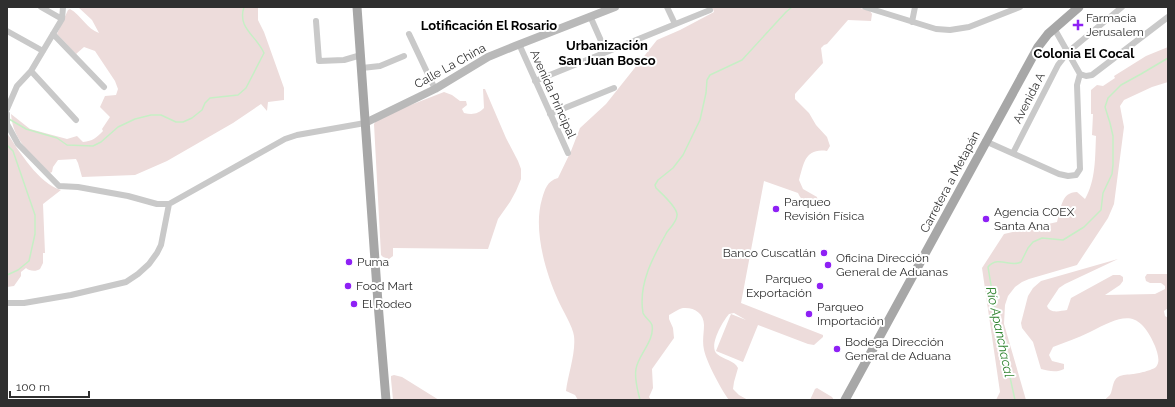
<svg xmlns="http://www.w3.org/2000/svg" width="1175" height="407" font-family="Raleway,sans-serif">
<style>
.green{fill:#eddcdb}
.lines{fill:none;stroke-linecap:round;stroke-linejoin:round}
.stream{stroke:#c6efc5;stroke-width:1.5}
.street{stroke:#c9c9c9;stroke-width:6}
.secondary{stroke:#b9b9b9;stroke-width:8}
.primary{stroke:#a7a7a7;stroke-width:9}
.poi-dot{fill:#8e21f5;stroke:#fff;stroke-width:1.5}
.labels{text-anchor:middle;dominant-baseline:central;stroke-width:4;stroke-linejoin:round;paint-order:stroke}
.poi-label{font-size:12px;fill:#2f2f2f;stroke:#fff;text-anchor:start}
.street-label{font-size:12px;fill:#2f2f2f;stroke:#fff}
.neighbourhood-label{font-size:13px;font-weight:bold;fill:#000;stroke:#fff}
.water-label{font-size:13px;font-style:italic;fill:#318430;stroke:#fff}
</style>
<rect width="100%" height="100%" fill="#fff"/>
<path class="green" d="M78,7H258V20L264,32L284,88V100L268,102L267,111L261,104L233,123L167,161L135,175L82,177L78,163L76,159L58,160L53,167L52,172L50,173C32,154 13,142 11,114L30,129L67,139L77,136L83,142C93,141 96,138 103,131L102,129L110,117L100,107L105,96L116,95L118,89L115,81L95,51L84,47L76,54L57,34L68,10L70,9C81,15 87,29 99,33L92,20Z
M708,7H782L784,8L857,7L870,11L872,14L871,21L848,20L827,44L824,45L821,48L823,63L795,94V99L809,113L816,125L827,137L830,146L827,151C805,148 804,163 799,180L803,189L817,197L818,202L815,204C806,202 802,202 798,193L764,181L741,303L823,335V337L814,345L808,344L758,325L743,362L716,351L731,314L746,320L734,313L729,314C723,321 708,346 717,354C724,360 734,360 738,368L734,382L733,389L739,395L748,400H729C721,389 707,363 704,350C702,341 704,333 704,325C704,313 694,307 683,308C678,309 673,313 669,315V319L673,328L674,338L652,369L653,388L649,397L651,400H578L575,395L566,391C568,374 576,353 574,336C573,327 562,309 558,300C545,271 533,229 542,199C545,189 547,181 558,178L571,151L580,128L606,104L657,40L680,30L714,12L713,9Z
M1168,47V82L1152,87L1124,100L1120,106L1124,127L1114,204L1108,218L1077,265L1029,279L1022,282L1015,287L1008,296L1005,305L1004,324L1026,400H996L1000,392L982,268L1004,234L1057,222C1061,209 1061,192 1077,192L1085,199C1096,180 1095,157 1096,136L1092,135L1093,114H1091V90L1097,85L1103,86L1115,78L1114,76L1146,56Z
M483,89H485L506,138L518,161L521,169V179L516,191L510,202L498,219L488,249L393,248V256L389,259L383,257L381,255L374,124L376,121L403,108L444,92L452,95L460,101H466L467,105L462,109L464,113C473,115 478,114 484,108Z
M7,133C19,151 39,184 61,190L43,204L45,253H43V263L40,269C36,272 29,271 26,268L21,272V276L14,286L7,287Z
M1118,259L1065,284L1059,288L1047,306C1050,314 1060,311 1067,310L1071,298L1113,275H1120L1123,277V281L1120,285L1105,295L1155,294L1165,289V286L1161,283H1150L1146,281L1145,277L1147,274H1168V308L1164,311L1165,316L1168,318V400H1105C1107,397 1110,396 1111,393C1113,387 1113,380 1118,377C1123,374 1128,375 1133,374C1137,374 1153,370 1156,367C1161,361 1157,352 1155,346C1138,307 1122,316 1090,332C1078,338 1065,342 1053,347L1049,355L1052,361L1064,364V369C1057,373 1048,371 1041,369L1033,342L1022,328L1021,323L1028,296L1033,288L1041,281Z
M394,375L402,377L439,400H393L391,379V376Z
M817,388L832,397L834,400H810L815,389Z"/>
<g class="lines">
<path class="stream" d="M9,119L26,129L57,138L67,145L93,146L101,142L118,127L135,119L151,115H161L176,122H183L192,118L202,110L205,103L210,98L238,95L246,88L264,53C256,35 237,28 244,7
M7,145L13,151L35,215V234L29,261L18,270L7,275
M640,400C638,391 634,379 636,369C638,355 655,341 652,325C650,320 645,318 643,313C638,284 653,257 667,232C671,227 678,220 677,214C676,206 662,194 656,188L655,185L658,180L673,168L683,155L700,120L706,93L707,80L710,75L742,60L786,12L792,7
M1015,400L995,309L988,267C998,255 1011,268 1021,262L1028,248L1033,242L1042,238L1063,240L1084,227L1101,210L1103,193L1112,174L1113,165V136L1110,123L1105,107L1108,98L1121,85L1141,74L1168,58"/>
<path class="street" d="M41,7L62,19
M667,7L675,24
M865,7L936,29L950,30L969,27L1020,7
M590,16L606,52
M316,21L319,61L344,60L361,55
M912,22L915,7
M1054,28L1080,74
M7,31L43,51
M53,34L104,87
M409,34L435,89
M519,44L568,153
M362,68L380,66L404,56
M31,71L76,120
M1080,74L1086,76L1092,75L1168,17
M535,81L710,10
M7,109L17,86L31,71L62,19L63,7
M7,114V124L18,144L59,186L78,187L128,196L157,204H169L285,139L297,135L365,123
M550,114L614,88
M985,141L1059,174L1068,176L1076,175L1080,169L1077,85L1080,74
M1013,153L1058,65L1068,52L1122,7
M7,303H24L71,295L126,282L138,274L149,264L157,253L161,245L169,204"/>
<path class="secondary" d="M365,123L435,89L488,57L515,46L615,7"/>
<path class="primary" d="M357,7L378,303L386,400
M845,400L1038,47L1048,34L1079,7"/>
</g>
<g class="poi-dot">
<path d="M1076 19h4v4h4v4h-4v4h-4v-4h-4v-4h4z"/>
<circle cx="776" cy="209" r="4"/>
<circle cx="986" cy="219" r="4"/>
<circle cx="824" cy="253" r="4"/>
<circle cx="349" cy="262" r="4"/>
<circle cx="828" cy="265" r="4"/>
<circle cx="348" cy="286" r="4"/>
<circle cx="820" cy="286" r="4"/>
<circle cx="354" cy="304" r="4"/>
<circle cx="809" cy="314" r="4"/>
<circle cx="837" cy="349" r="4"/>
</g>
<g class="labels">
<g class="poi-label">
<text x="1086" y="18">Farmacia<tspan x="1086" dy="14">Jerusalem</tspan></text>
<text x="784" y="202">Parqueo<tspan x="784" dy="14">Revisión Física</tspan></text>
<text x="994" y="212">Agencia COEX<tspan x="994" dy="14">Santa Ana</tspan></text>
<text x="816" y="253" text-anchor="end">Banco Cuscatlán</text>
<text x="836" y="258">Oficina Dirección<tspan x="836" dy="14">General de Aduanas</tspan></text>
<text x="357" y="262">Puma</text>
<text x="812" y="279" text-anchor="end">Parqueo<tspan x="812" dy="14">Exportación</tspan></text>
<text x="356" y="286">Food Mart</text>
<text x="362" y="304">El Rodeo</text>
<text x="817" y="307">Parqueo<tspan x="817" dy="14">Importación</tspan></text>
<text x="845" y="342">Bodega Dirección<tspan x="845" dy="14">General de Aduana</tspan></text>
</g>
<g class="street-label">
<text transform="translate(450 66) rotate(-29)">Calle La China</text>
<text transform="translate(553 94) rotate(66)">Avenida Principal</text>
<text transform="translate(1029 98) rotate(-63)">Avenida A</text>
<text transform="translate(950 182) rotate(-62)">Carretera a Metapán</text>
</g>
<g class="neighbourhood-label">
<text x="489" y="25">Lotificación El Rosario</text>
<text x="607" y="45">Urbanización<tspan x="607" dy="15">San Juan Bosco</tspan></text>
<text x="1084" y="53">Colonia El Cocal</text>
</g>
<g class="water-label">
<text transform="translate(1000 332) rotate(78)">Río Apanchacal</text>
</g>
</g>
<rect width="1175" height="407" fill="none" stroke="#2f2f2f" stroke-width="16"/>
<path d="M10 391v6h79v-6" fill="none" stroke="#2f2f2f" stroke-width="2"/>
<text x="16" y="391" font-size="12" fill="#2f2f2f" stroke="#ffffff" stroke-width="3" paint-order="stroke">100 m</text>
</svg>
